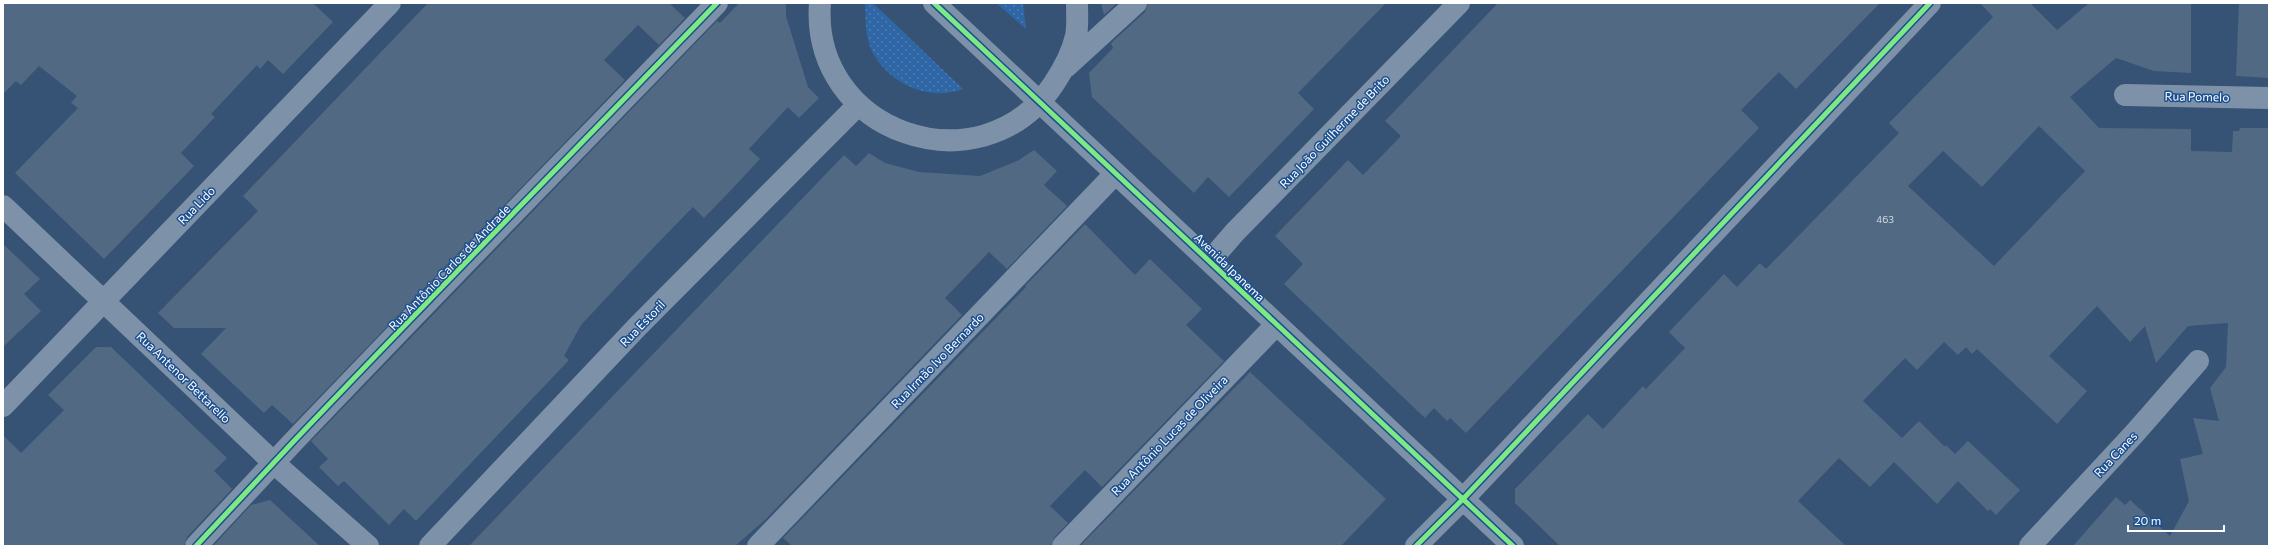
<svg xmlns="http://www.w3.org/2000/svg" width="2272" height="549" font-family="Commissioner,sans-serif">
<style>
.park{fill:url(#park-dots)}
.building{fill:#526984;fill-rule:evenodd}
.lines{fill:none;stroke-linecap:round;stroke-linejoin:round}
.minor{stroke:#7d92a8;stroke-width:22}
.cycleway-casing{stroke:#1b4f8f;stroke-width:8}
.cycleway{stroke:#7ce984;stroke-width:5}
.labels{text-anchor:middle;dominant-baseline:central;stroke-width:3;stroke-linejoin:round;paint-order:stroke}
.number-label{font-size:10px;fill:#d4dae0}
.street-label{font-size:12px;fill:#fff;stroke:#1b4f8f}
</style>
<defs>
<pattern id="park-dots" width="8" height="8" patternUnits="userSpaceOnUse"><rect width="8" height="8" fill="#2f66a5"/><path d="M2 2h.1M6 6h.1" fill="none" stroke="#4e7db2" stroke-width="1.8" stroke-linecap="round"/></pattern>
</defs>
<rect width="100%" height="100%" fill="#365274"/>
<path class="park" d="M865,3H873L963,89C925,104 878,78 868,40C865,28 866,15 865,3Z
M996,3H1023L1026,29Z"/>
<path class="building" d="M3,3H313L333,22L283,74L268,60L260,69L257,65L211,114L215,117L181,153L194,166L104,259L15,173L78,108L71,103L77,96L39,66L21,85L16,81L3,94Z
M428,3H669L685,18L659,45L638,25L604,60L625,80L293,424L272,405L264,413L201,354L226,328H174L158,313L258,211L243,196Z
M739,3H786V16L808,87L819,98L799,118L788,107L749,149L760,159L733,188L704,218L693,207L654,247L581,325L564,356L569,360L416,521L404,509L389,525L344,481L338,486L319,467L328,459L311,441L711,27L717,21L720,23Z
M1101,3H1117L1104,15Z
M1148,3H1386L1298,93L1314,109L1229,197L1208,177L1194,193L1092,97L1089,73L1113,48L1111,43L1145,12Z
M1498,3H1880L1796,89L1779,72L1741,110L1759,128L1466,433L1450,418L1447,421L1434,408L1425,418L1284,284L1303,264L1275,236L1348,160L1363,175L1401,136L1385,121Z
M1980,3H2030L2057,30L2089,3H2191V73L2154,71L2116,58L2070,97L2099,128L2191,129V151L2232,152L2233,131H2239L2240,128H2269V546H2073L2116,497L2125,505L2130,500L2170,536L2189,501L2180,459L2203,454L2193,418L2219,421L2210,388L2226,367L2228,323L2188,326L2156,363L2145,326L2130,342L2097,306L2049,356L2087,391L2057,424L1977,349L1972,354L1966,347L1958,355L1944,342L1917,370L1905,358L1863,401L1902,438L1919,421L1945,447L1946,445L1955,454L1968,441L2020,490L1996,515L1990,509L1988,511L1958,481L1937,504L1894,462L1870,487L1839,458L1798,501L1846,546H1560L1515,503V489L1588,414L1603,429L1643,386L1646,389L1685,348L1669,332L1724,274L1737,287L1760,263L1766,269L1899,133L1889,123L1993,17ZM2039,126L2085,171L1994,266L1908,186L1943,151L1982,187Z
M2239,3H2269V78L2236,76Z
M1034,150L1057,171L1044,185L1067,206L1007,269L989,252L945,298L962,315L765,520L735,546H469L844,155L856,166L869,153L885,163L919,172L980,176L1019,160Z
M1085,224L1135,275L1150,259L1202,309L1186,325L1224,361L1102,487L1085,470L1050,506L1068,523L1054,538L1051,546H792L783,538L1026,287L1025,286Z
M3,244L40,279L24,294L41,311L3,347Z
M96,347H111L227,458L214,471L232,489L187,537L184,546H3V435L21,453L64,410L48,395Z
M1250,372L1386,499L1341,546H1080Z
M270,500L320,546H213L251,505Z"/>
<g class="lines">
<path class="minor" d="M820,3C810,132 980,192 1053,85C1063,70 1072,54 1076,36C1078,26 1077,14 1077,3
M934,3L1513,546
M1066,67L1136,3
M2125,95L2269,98
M3,206L274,463L368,546
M1210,261L1235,232L1459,3
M3,406L390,3
M196,546C229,511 261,476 294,441C434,294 576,149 717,3
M430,546L638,326L858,105
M758,546L1115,174
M1063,546L1276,325
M1416,546L1464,498L1930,3
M2030,546L2134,434L2198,361"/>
<g class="cycleway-casing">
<path id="cycleway" d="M934,3L1513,546
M196,546C229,511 261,476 294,441C434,294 576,149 717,3
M1416,546L1464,498L1930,3"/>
</g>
<use href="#cycleway" class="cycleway"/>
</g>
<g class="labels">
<g class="number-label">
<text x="1885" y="219">463</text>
</g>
<g class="street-label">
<text transform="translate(2197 96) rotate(1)">Rua Pomelo</text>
<text transform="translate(1334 131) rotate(-46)">Rua João Guilherme de Brito</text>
<text transform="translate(196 205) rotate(-46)">Rua Lido</text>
<text transform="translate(449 267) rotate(-46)">Rua Antônio Carlos de Andrade</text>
<text transform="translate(1230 267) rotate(44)">Avenida Ipanema</text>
<text transform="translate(642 323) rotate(-46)">Rua Estoril</text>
<text transform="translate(937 360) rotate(-46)">Rua Irmão Ivo Bernardo</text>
<text transform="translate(184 377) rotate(44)">Rua Antenor Bettarello</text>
<text transform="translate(1169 435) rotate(-46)">Rua Antônio Lucas de Oliveira</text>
<text transform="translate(2115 454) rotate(-47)">Rua Canes</text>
</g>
</g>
<rect width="2272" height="549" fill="none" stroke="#ffffff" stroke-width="8"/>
<path d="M2128 525v6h96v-6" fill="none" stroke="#ffffff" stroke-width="2"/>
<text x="2134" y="525" font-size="12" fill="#ffffff" stroke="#1b4f8f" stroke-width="3" paint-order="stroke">20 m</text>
</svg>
